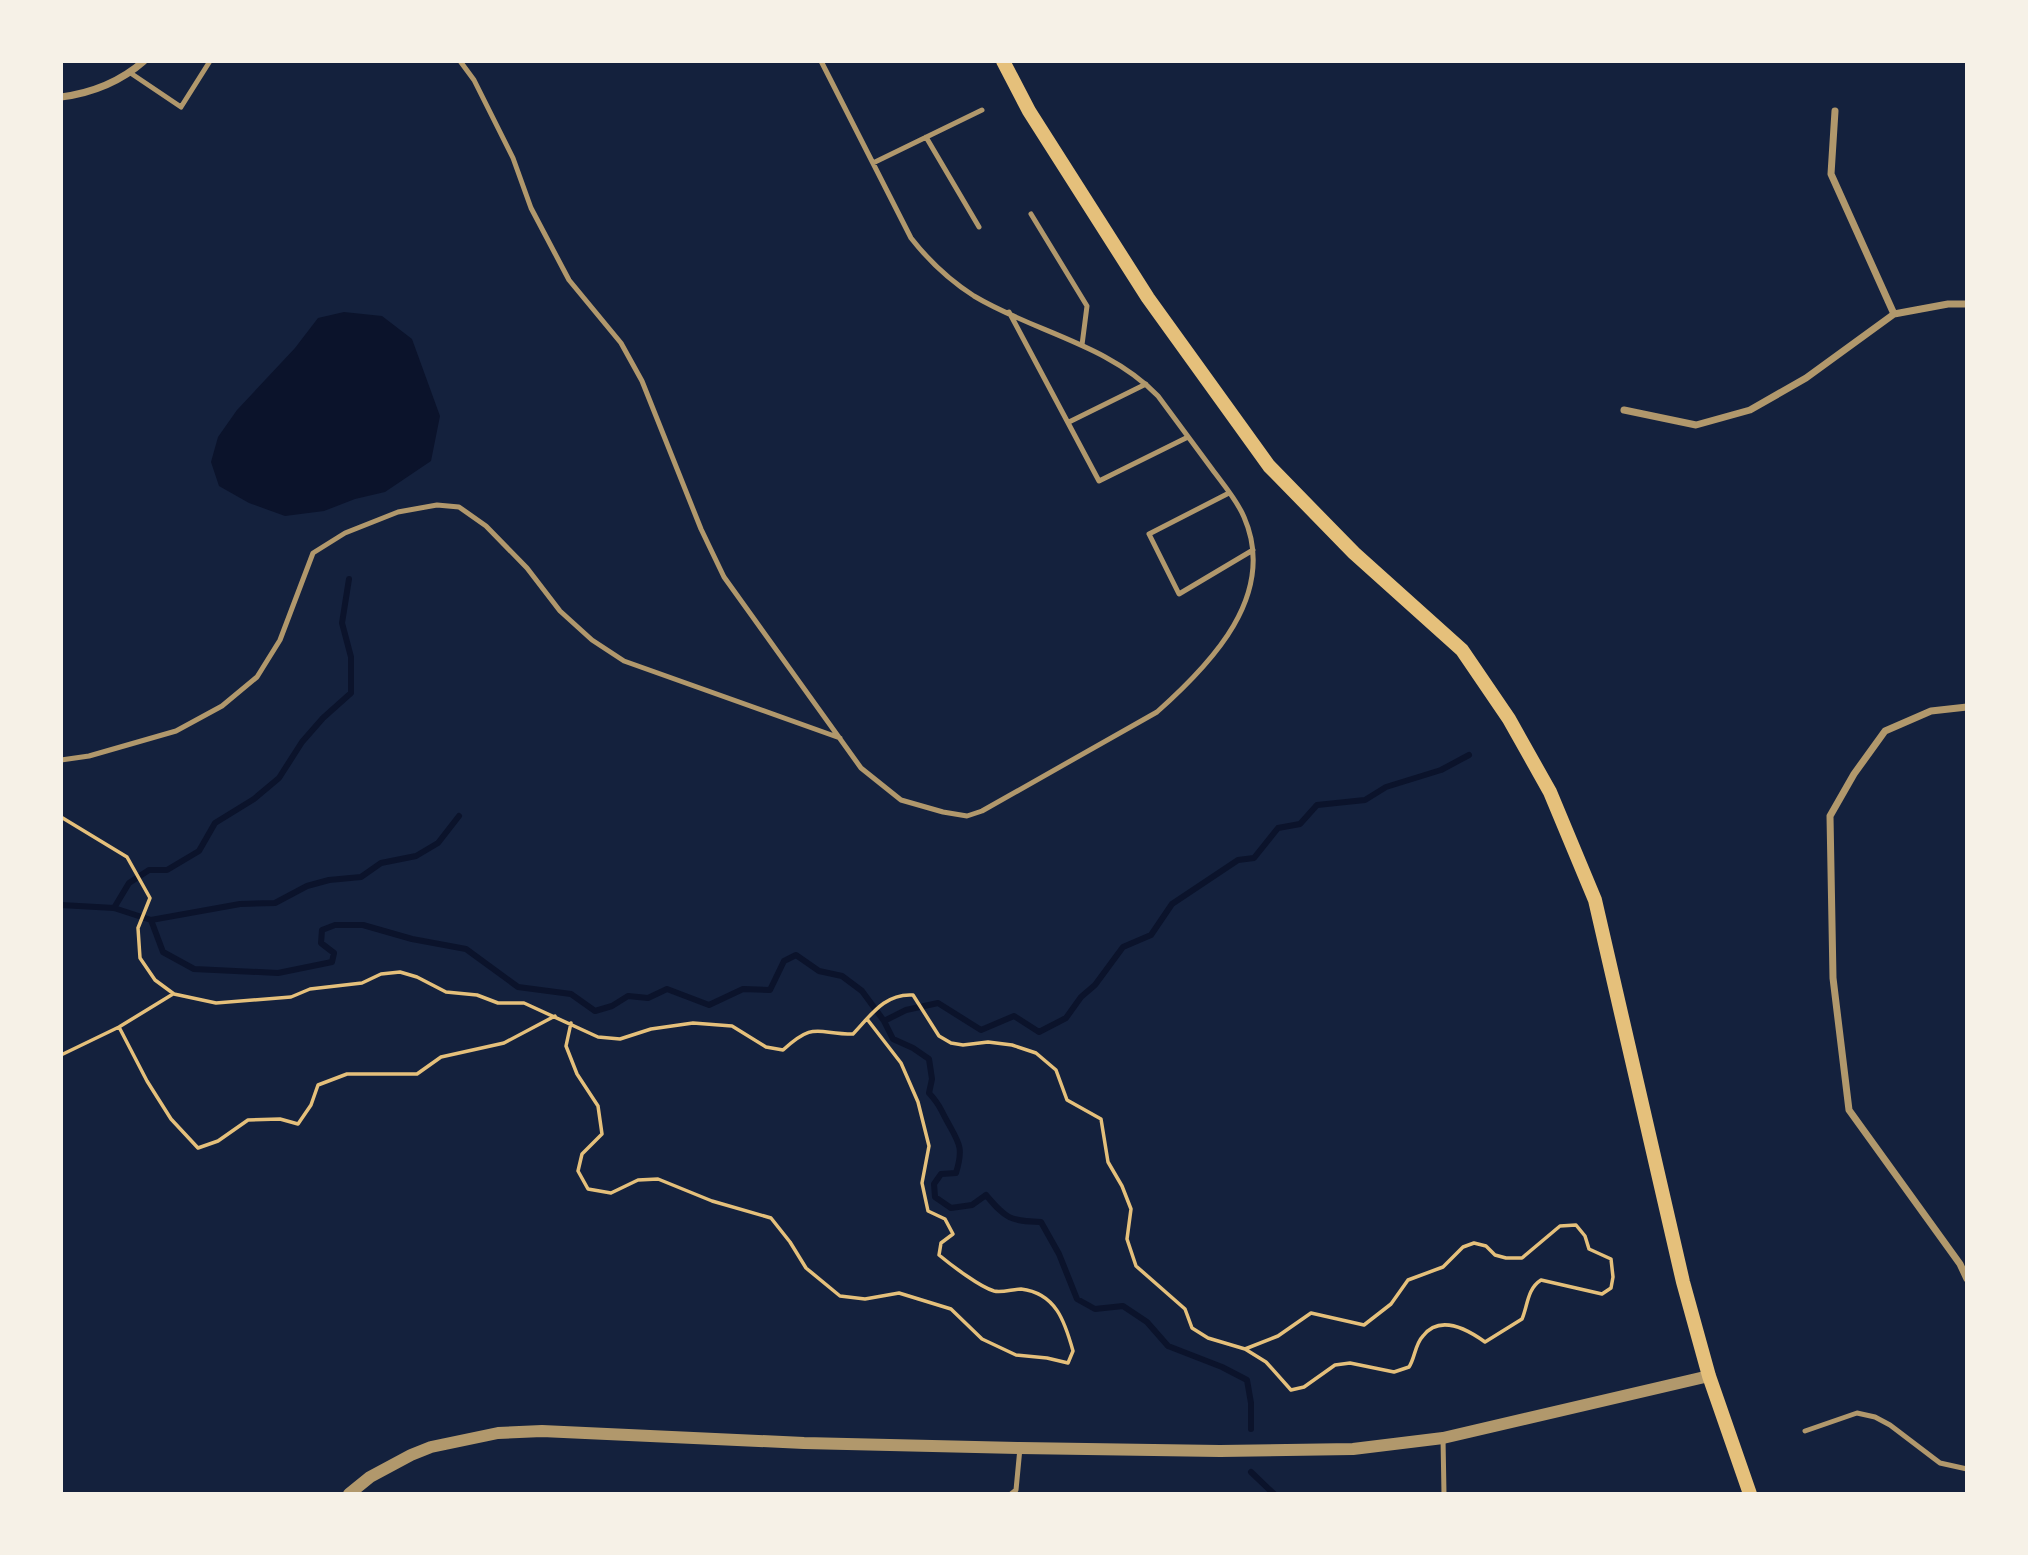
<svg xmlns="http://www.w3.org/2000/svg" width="2028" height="1555" font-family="Jost,sans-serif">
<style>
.water{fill:#0b132b}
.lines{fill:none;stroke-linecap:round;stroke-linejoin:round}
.stream{stroke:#0b132b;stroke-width:6}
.path{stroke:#e5c07b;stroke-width:3.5}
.service{stroke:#b1986c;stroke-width:5}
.minor{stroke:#b1986c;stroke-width:7}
.tertiary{stroke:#b1986c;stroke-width:12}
.secondary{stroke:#e5c07b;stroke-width:14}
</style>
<rect width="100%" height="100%" fill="#14213d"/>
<path class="water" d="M344,312L382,316L412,339L440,416L431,461L385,492L355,499L324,511L285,516L249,503L219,486L211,462L218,437L237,410L295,348L318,318Z"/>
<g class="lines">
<path class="stream" d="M61,905L114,908L151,920L163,952L194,969L278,973L332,962L334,953L321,943L322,930L335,925H363L412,939L466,949L518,987L571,994L595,1011L612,1006L628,996L648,998L667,989L709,1005L743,989L770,990L784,961L796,955L819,971L842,976L862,991L884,1021L906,1010L938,1003L981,1030L1014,1016L1039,1032L1066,1018L1081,997L1095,985L1123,947L1151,935L1172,904L1238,860L1254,858L1278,828L1300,824L1317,805L1365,800L1386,787L1441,770L1469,755
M114,908L129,883L149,870H167L199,851L215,823L254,799L279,778L302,742L323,718L351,693V657L342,623L349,579
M151,920L240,904L275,903L307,886L329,880L361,877L381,863L416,856L438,843L459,816
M884,1021L893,1039L913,1048L929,1059L932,1079L929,1093C941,1106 939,1107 947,1121C959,1143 964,1147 956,1173L941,1174L934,1184L935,1197L951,1208L972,1205L986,1195C1006,1219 1010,1221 1041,1222L1059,1254L1077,1299L1095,1309L1123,1306L1147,1322L1168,1346L1222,1367L1247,1380L1251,1403V1429
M1251,1472L1274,1494"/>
<path class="path" d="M61,817L127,857L150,898L138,928L140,958L155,980L174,994L216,1003L291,997L310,989L362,983L381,974L400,972L417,977L446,992L477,995L498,1003H524L598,1037L620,1039L651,1029L693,1023L732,1026L766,1047L783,1050C815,1021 816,1034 853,1034C871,1015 885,993 913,995L939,1036L951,1043L963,1045L988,1042L1012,1045L1036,1053L1056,1070L1067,1100L1101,1119L1108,1162L1122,1186L1131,1209L1127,1239L1136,1266L1185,1309L1192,1328L1208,1338L1245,1349L1278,1336L1311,1313L1364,1325L1391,1304L1408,1280L1443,1267L1463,1247L1474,1243L1486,1246L1495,1255L1506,1258H1522L1560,1226L1576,1225L1585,1236L1589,1249L1611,1259L1613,1277L1611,1288L1602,1294L1541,1280C1527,1289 1528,1305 1522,1319L1485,1342C1467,1329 1440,1314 1423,1336C1415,1344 1415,1358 1409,1367L1394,1372L1350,1363L1335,1365L1304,1387L1291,1390L1266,1362L1245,1349
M571,1023L566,1046L577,1074L598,1106L602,1134L582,1154L578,1171L588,1189L611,1193L638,1180L658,1179L712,1201L771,1218L790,1242L806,1268L840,1296L865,1299L899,1293L951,1309L982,1339L1016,1355L1047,1358L1068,1363L1073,1351C1065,1322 1056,1293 1021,1289C1013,1289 1002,1293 994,1291C980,1287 951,1265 939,1255L941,1243L953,1234L945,1219L928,1211L922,1183L929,1146L918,1102L901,1063L867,1019
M119,1027L147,1081L171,1119L198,1148L218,1141L248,1120L280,1119L298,1124L311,1105L318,1085L347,1074H417L441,1057L504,1043L555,1016
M61,1055L119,1027L173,994"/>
<path class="service" d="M460,61L474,80L513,158L531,208L569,280L621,343L642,381L701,529L724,577L861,768L901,800L943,812L967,816L982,811L1157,712C1211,664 1278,595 1244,517C1237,500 1223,484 1212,469C1194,445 1176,420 1158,396C1108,344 1034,332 974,296C949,280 929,261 911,238L821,61
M129,72L181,107L210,61
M926,137L979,227
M873,163L982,110
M1031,214L1087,306L1082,345
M1009,312L1099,481L1188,437
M1069,422L1146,384
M1229,493L1149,534L1179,594L1253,550
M61,760L89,756L176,731L222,706L257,677L280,640L313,553L345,533L398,512L437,505L459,507L486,526L527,568L560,611L592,640L624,661L840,738
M1805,1431L1857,1413L1875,1417L1890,1425L1940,1463L1967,1469
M1443,1438L1444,1494
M1011,1494L1016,1490L1020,1448"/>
<path class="minor" d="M61,97C92,93 120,82 144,61
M1835,111L1831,174L1894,314
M1624,410L1696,425L1750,410L1806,378L1894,314L1948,304H1967
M1967,707L1931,711L1885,731L1854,774L1830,816L1833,978L1849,1110L1960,1264L1967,1279"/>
<path class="tertiary" d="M349,1494L370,1477L411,1455L431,1447L498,1433L542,1431L804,1443L1020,1448L1220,1451L1353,1449L1443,1438L1709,1376"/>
<path class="secondary" d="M1003,61L1029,111L1148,298L1269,466L1354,553L1462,650L1509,719L1550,792L1595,900L1683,1282L1709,1376L1750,1494"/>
</g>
<rect width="2028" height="1555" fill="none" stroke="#f6f1e7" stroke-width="126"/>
</svg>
